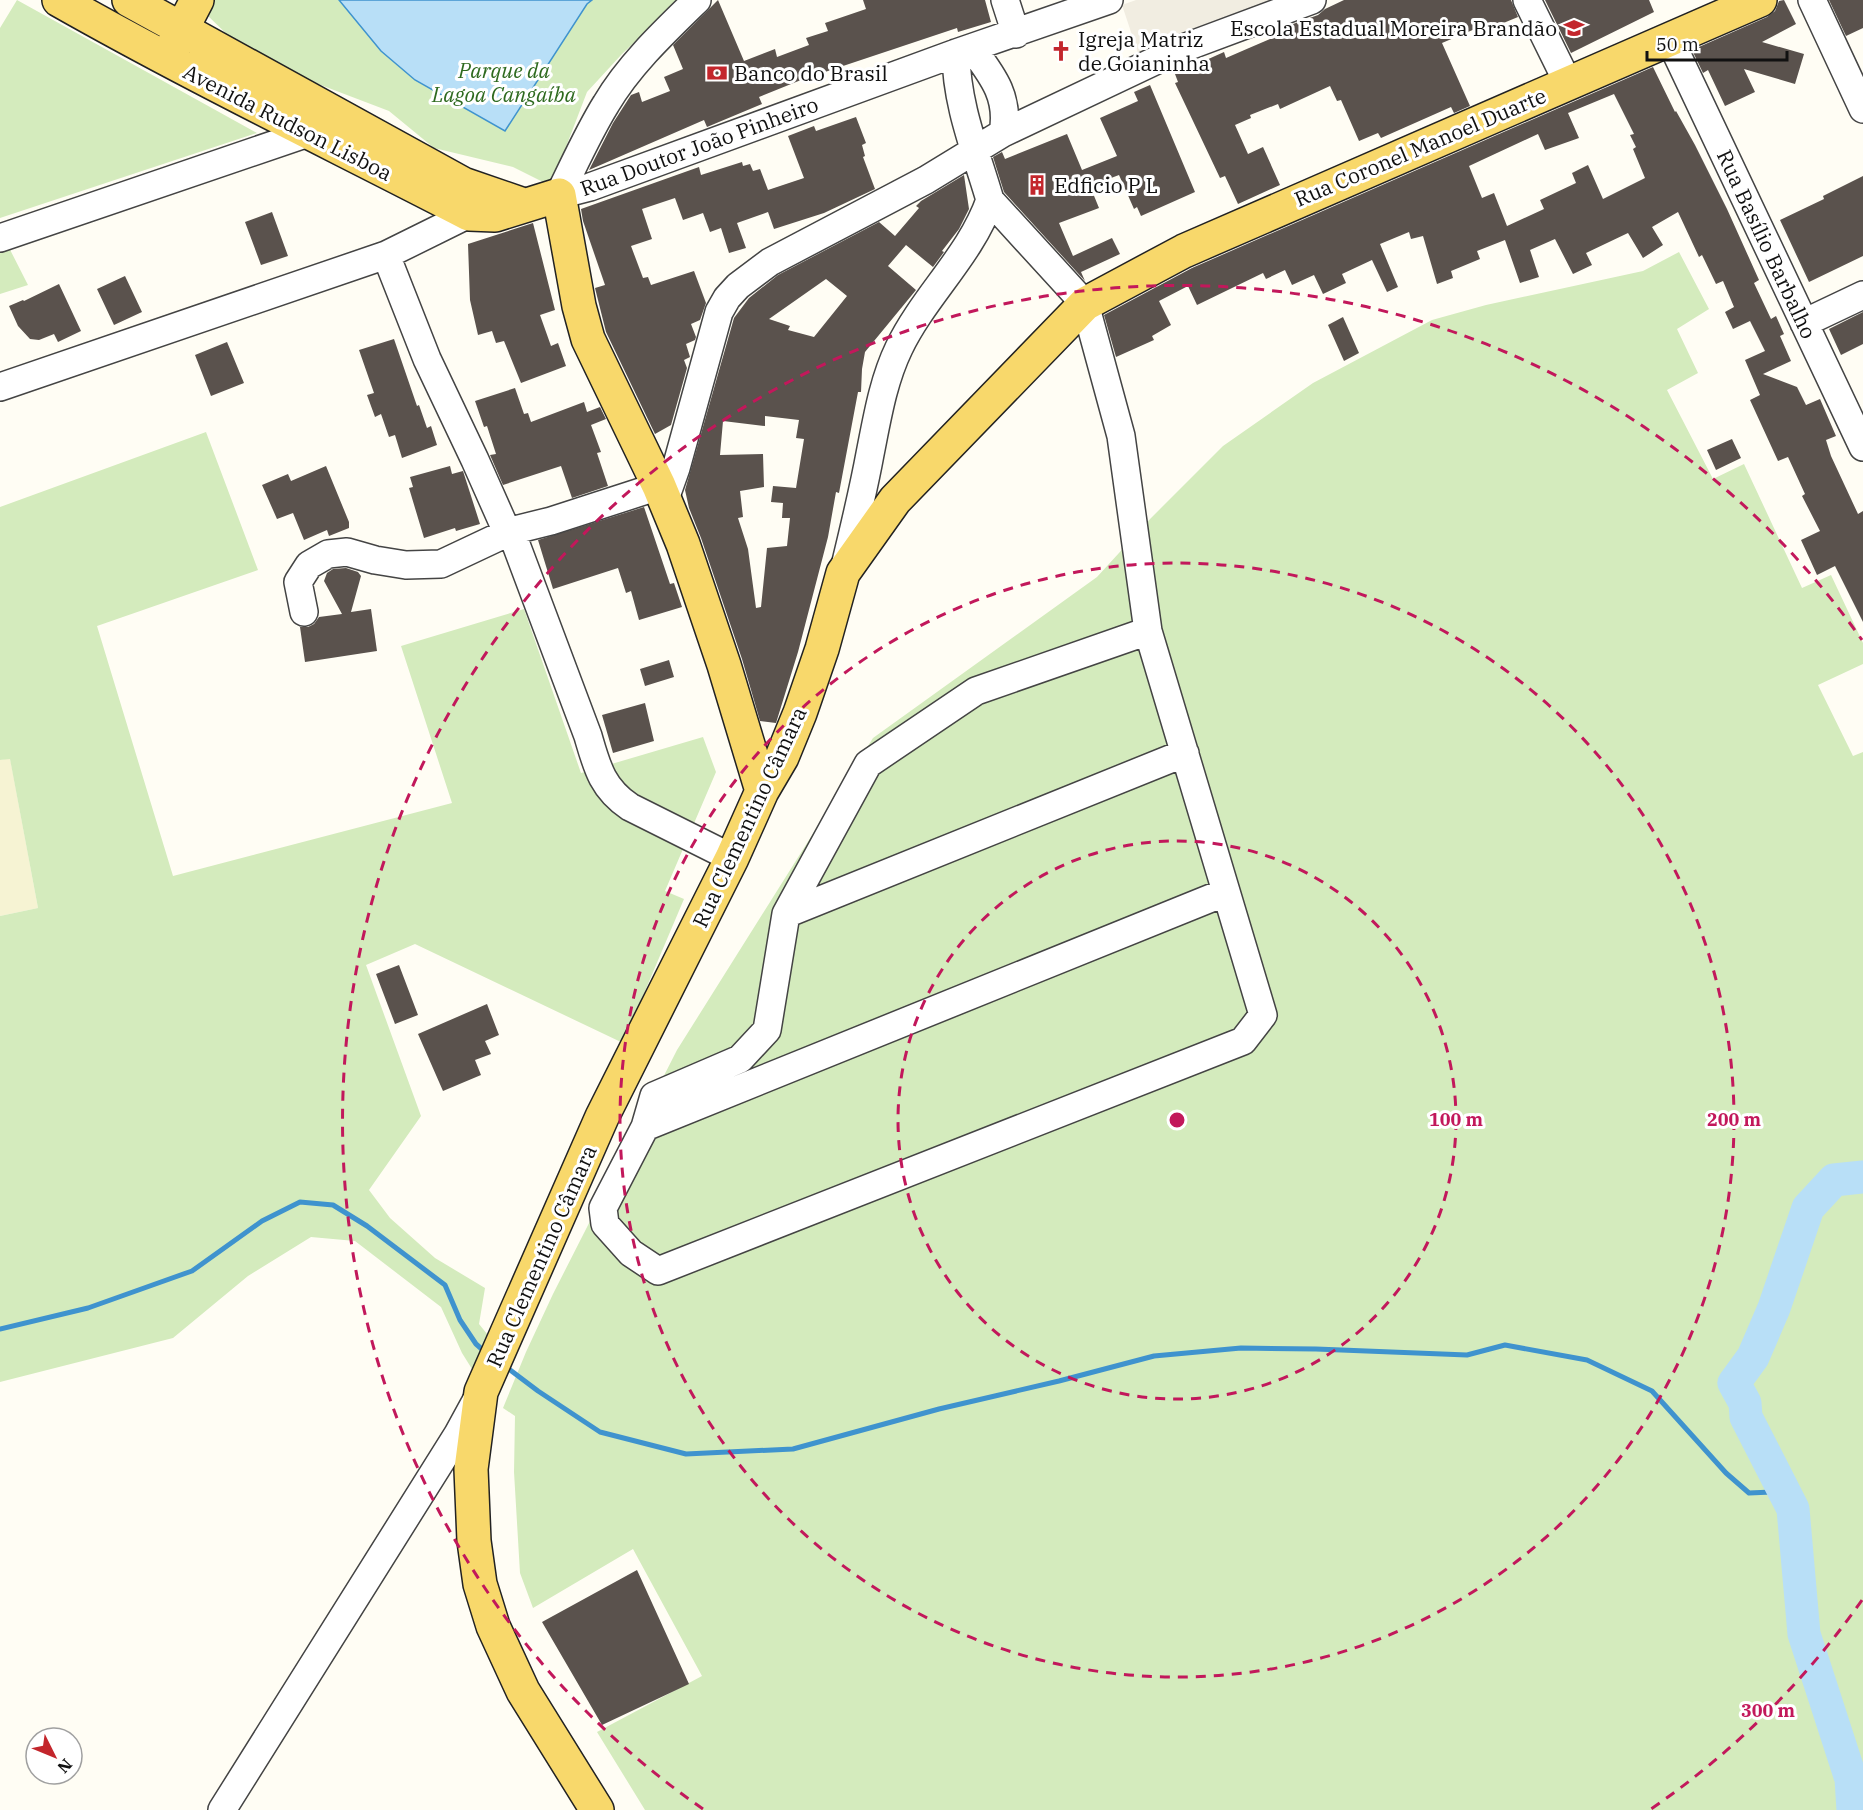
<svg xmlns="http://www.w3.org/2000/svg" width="1863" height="1810" font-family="'IBM Plex Serif',serif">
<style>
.farmland{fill:#f6f3d3}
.green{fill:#d4ebbd}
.plaza{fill:#f1ede1}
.water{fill:#b8dff7;stroke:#3f93ce;stroke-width:1.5}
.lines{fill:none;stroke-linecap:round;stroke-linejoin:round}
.stream{stroke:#3f93ce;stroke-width:5}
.river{stroke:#b8dff7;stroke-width:33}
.building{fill:#5a524d;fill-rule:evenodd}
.minor-casing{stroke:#444;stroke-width:30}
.major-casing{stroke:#222;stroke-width:36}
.minor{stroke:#fff;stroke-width:27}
.major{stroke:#f8d86b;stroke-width:33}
.ring{fill:none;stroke:#c2185b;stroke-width:3;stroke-dasharray:10 8}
.labels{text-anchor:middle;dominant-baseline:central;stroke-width:6;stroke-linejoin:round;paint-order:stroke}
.poi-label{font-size:21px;fill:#111;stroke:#fff;text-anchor:start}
.park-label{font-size:21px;font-style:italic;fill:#2e6a1f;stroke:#fff}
.street-label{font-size:21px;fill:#111;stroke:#fff}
.centre{fill:#c2185b;stroke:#fff;stroke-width:3}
.ring-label{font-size:18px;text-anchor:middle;font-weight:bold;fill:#c2185b;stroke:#fff;stroke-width:6;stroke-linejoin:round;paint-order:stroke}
</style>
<rect width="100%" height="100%" fill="#fffdf4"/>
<path class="farmland" d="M10,758L38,908L0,916V760Z"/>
<path class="green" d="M17,0L257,133L0,218V28Z
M213,0H679L622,54L587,92L556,173L547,184L513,167L434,148L389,111L305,79L237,44L207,15Z
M0,230L28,285L0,294Z
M1679,252L1709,309L1677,329L1698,373L1667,390L1713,479L1744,464L1802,588L1831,575L1863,643V664L1818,685L1853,756L1863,752V1810H645L597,1732L702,1676L633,1549L533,1608L520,1573L514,1472L515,1416L503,1408L526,1352L553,1294L677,1050L873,738L1097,577L1151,518L1223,446L1313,383L1432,320L1486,305L1643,271Z
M206,432L258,570L97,626L173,876L452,803L401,646L524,609L581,773L703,737L716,772L665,891L684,899L623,1043L415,944L366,965L421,1116L369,1190L390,1218L435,1258L485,1288L479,1324L492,1340L472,1369L462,1353L441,1307L355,1241L311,1237L248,1276L173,1338L0,1382V916L38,908L10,759L0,760V507Z"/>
<path class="plaza" d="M1136,0H1280L1281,3L1138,53L1122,5Z"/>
<path class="water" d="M339,0H592L587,4L505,131L415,80L381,51Z"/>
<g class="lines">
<path class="stream" d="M0,1329L88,1308L192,1271L262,1221L300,1202L333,1205L367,1226L445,1285L460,1320L476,1344L484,1351
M505,1366L538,1391L600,1432L686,1454L793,1449L939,1409L1059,1381L1154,1356L1241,1348L1316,1349L1467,1355L1505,1345L1587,1360L1652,1391L1726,1473L1749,1493L1772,1492L1786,1496"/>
<path class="river" d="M1853,1810L1851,1779L1804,1634L1793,1509L1746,1417L1745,1403L1734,1383L1753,1357L1774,1308L1808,1208L1834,1180L1863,1177"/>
</g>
<path class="building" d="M718,0L744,61L775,49L777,57L809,45L806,38L828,31L825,23L866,9L863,0H985L991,22L958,32L957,28L801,80L759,97L762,104L707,127L704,120L589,170L613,123L631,95L639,92L642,102L670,91L664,77L683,69L673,45Z
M1344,0H1511L1518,17L1484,31L1482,26L1442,43L1470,106L1454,113L1451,107L1381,138L1378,133L1359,141L1341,100L1337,101L1330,86L1280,109L1278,104L1250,115L1251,118L1235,125L1248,154L1263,147L1280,185L1238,204L1225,176L1220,178L1175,83L1178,82L1175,74L1224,52L1226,58L1249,48L1270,39L1268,33L1318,15L1325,9Z
M1545,0H1649L1654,12L1571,53Z
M1784,0L1796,24L1762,42L1804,54L1795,84L1744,69L1755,92L1725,106L1708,70L1703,73L1692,50L1767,17L1775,11L1779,1Z
M1829,0H1863V28L1846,36Z
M1653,67L1675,112L1676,111L1695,145L1727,209L1759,280L1754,283L1771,319L1776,316L1784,334L1780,336L1791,361L1763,374L1797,387L1806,405L1820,399L1836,436L1826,440L1831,456L1858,514L1863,511V622L1835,566L1817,575L1801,540L1820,531L1802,496L1805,494L1788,457L1778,461L1750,400L1760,395L1745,360L1765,351L1750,321L1733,329L1725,312L1734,307L1723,281L1716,284L1702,255L1699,257L1678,212L1652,227L1663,245L1643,258L1628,233L1586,253L1592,265L1573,274L1555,239L1530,250L1539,277L1520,283L1505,240L1477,251L1480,259L1451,271L1453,278L1437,284L1423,236L1411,239L1409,232L1380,244L1398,287L1387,292L1372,260L1342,274L1346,283L1323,294L1314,275L1292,285L1285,270L1266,279L1263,273L1197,305L1188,286L1159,301L1171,325L1152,336L1154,340L1116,357L1104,315L1192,268ZM1614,94L1634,134L1630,135L1636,147L1633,149L1645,178L1603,199L1588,165L1572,173L1576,183L1540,200L1544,209L1507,226L1494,193L1482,198L1469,166L1538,134L1545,150L1579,138L1568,113Z
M1150,85L1195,192L1141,216L1137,207L1134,209L1119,175L1090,186L1099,208L1059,223L1073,256L1112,238L1120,254L1081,272L1085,281L1004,192L993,157L1002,152L1005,159L1067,134L1082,170L1117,156L1100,118L1138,101L1134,92Z
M856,117L866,143L862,145L865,156L863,157L875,189L824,213L774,229L768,212L737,223L746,248L729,253L721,228L710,232L703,213L683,220L675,198L642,209L652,239L631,246L643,278L648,277L651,285L694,271L706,303L700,320L691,324L696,337L695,340L686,344L690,357L684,360L687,368L671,425L655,434L606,332L595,288L605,285L583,221L581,209L699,167L701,175L742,162L743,166L750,164L753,171L760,169L768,190L804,178L788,136L814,126L816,131Z
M964,175L969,209L959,229L942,251L944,252L933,267L906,245L888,266L916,290L865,352L862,369L861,392H858L839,493L836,492L828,537L798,652L776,723L760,721L742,659L701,538L689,508L685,490L734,318L749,298L778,275L879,222L895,236L919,208L916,206L921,201ZM826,279L847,296L814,337L788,330L790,326L769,319ZM765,416L799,420L796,438L804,439L796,488L773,486L771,502L783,503L782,518H790L787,546L767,548L761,607L756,608L748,549L738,518L743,517L740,491L764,487L763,454L720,455L723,421L765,426Z
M1863,176V256L1809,282L1780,220L1824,199L1823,196Z
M272,212L288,256L261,265L245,222Z
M533,223L555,310L540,315L551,346L558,343L566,366L521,383L504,341L496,343L492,331L478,335L470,300L468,244Z
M125,276L142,312L114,325L97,289Z
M59,284L81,331L58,342L54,334L39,340L30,339L18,326L9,306L23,300L24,301Z
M1863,312V344L1841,355L1829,329Z
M1343,317L1359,353L1344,361L1328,325Z
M394,339L417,406L419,405L427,428L431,426L437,445L402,458L395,435L389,437L381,414L375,417L367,395L374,393L359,350Z
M227,342L244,383L211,396L195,355Z
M515,388L524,414L528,413L531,422L584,402L587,412L600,407L606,419L591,425L601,452L597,453L608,486L572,498L561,466L503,485L490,455L496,454L487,426L484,427L475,401Z
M1732,439L1741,458L1716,470L1707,450Z
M326,466L349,522V528L329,536L327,530L304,540L293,513L277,519L262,485L288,474L291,481Z
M450,466L452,474L463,471L480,524L456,531L455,528L424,538L409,488L413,487L410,477Z
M644,507L670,584L674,583L682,607L639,620L631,591L626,593L618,568L553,589L538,540Z
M346,568L358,572L361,576L351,612L371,609L377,651L305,662L300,627H308L314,624L319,617L342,614L324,581L327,573L333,569Z
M669,660L674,677L645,686L640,669Z
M645,703L654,741L613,753L602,715Z
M399,965L418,1015L395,1024L376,974Z
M487,1004L499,1035L485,1041L491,1054L475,1060L481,1075L443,1091L418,1034Z
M637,1570L689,1684L602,1725L542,1622Z"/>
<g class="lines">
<g class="minor-casing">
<path id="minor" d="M1005,0L1016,34
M1527,0L1568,83
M1812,0L1863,109
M1670,40L1863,447
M972,48C992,75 1010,97 1003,133
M559,195L590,187L956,53L1109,0
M559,195C574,165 588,133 606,104C629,65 664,32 697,0
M990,200L1085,304L1121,436L1148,631L1263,1015L1243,1041L658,1271L631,1253L605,1224L603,1208L645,1127L654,1096L740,1059L767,1030L786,914L868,764L976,691L1148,631
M0,238L311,132
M386,255L427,359L475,460L503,523L511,531L588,736C597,767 602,788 630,807L732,858
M1804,323L1863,295
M0,387L386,255L469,214
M665,499L676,468L719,312L727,298L738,286L770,262L926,180L1003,133L1178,50L1312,0
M845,566C854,529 863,492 870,454C877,419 883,381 899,348C924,296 971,255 990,200C976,152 956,104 956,53
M304,612L298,582L309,565L328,554L347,552L375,560L406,565L441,564L511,531L551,521L659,486
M786,914L1185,753
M645,1127L1226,892
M222,1810L458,1434L476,1401"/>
</g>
<g class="major-casing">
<path id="major" d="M59,0C193,76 332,143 469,214L495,215L559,195L579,306L588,339L659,486L683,544L724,665L762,791
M129,0L463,184L524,205
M172,48L197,0
M597,1810L523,1691L493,1626L480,1584L474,1541L471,1469L481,1392L602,1117L732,858L762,791L782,757L800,713L822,649L843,573L895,500L1085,304L1184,251L1760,0"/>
</g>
<use href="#minor" class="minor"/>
<use href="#major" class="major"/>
</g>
<g class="ring">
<circle cx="1177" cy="1120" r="279"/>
<circle cx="1177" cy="1120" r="557"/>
<path d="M1862 1600A836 836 0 0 1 1651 1809M703 1809A836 836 0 1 1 1862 640"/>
</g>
<defs>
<g id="school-bare" transform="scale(1.62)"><path d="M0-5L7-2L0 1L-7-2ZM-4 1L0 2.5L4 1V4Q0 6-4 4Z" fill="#c3262c" stroke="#fff" stroke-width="2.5" paint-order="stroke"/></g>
<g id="church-bare" transform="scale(1.62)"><path d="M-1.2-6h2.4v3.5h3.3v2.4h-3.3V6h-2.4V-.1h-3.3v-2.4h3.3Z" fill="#c3262c" stroke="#fff" stroke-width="2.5" paint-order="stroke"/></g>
<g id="bank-bare" transform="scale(1.62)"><path d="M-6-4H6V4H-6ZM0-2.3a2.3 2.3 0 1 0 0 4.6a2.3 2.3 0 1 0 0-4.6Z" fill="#c3262c" stroke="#fff" stroke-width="2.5" paint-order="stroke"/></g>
<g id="building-bare" transform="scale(1.62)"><path d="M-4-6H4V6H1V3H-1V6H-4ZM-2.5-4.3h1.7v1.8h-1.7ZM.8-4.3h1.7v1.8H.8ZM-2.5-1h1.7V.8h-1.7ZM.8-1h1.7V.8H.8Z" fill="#c3262c" stroke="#fff" stroke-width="2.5" paint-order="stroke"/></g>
</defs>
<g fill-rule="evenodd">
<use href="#school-bare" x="1574" y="28"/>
<use href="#church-bare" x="1061" y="51"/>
<use href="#bank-bare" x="717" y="73"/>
<use href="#building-bare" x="1037" y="185"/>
</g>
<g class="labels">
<g class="poi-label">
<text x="1557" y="28" text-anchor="end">Escola Estadual Moreira Brandão</text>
<text x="1078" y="39">Igreja Matriz<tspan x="1078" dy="24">de Goianinha</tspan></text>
<text x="734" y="73">Banco do Brasil</text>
<text x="1054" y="185">Edficio P L</text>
</g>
<g class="park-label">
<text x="504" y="70">Parque da<tspan x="504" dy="24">Lagoa Cangaíba</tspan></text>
</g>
<g class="street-label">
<text transform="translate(288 122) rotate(27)">Avenida Rudson Lisboa</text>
<text transform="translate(699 146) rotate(-20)">Rua Doutor João Pinheiro</text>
<text transform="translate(1420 147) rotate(-23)">Rua Coronel Manoel Duarte</text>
<text transform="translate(1767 244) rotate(65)">Rua Basílio Barbalho</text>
<text transform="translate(749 817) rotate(-65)">Rua Clementino Câmara</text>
<text transform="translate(541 1256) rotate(-66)">Rua Clementino Câmara</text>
</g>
</g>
<circle cx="1177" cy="1120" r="9" class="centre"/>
<g class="ring-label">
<text x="1456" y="1126">100 m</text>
<text x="1734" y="1126">200 m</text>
<text x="1768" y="1717">300 m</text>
</g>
<g transform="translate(54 1756) rotate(133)"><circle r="28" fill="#ffffff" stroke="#a0a0a0" stroke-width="1.5"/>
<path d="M0-4.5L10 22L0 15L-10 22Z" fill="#c3262c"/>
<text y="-9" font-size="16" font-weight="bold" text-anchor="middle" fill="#111111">N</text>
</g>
<path d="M1647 51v9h140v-9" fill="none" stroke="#111111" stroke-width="3"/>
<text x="1656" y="51" font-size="18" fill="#111111" stroke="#ffffff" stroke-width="4.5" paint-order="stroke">50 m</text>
</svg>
